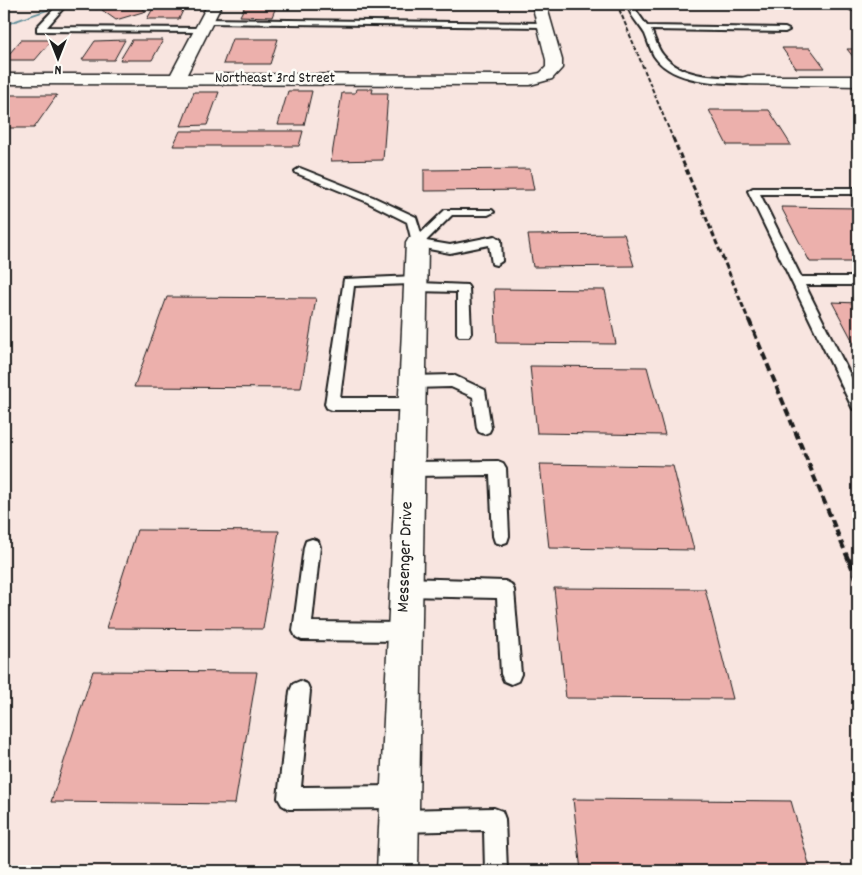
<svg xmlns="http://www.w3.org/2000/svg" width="862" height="875" font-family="Dekko,sans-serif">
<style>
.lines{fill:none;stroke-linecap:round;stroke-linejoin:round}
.stream{fill:#5f8d99;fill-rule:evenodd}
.building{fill:#ecb0ac;stroke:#1c1c1c}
.lane-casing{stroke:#1c1c1c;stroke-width:4}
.street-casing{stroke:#1c1c1c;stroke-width:3}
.lane{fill:#fdfcf7;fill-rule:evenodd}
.street{fill:#fdfcf7;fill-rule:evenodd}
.rail-far3{stroke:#1c1c1c;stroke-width:2;stroke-dasharray:4.5 2;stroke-linecap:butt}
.rail-far2{stroke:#1c1c1c;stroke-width:3;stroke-dasharray:5.5 3;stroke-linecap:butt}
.rail-far1{stroke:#1c1c1c;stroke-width:4;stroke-dasharray:8 4;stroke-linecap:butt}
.rail{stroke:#1c1c1c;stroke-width:5;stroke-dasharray:10 5;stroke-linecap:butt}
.labels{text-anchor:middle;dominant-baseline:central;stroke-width:5;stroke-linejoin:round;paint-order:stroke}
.far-street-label{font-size:15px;fill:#1c1c1c;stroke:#fdfcf7}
.street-label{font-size:18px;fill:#1c1c1c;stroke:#fdfcf7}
</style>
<rect width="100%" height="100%" fill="#f8e5e0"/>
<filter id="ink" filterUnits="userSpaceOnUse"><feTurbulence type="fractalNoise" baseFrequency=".02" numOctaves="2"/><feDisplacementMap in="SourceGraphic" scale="10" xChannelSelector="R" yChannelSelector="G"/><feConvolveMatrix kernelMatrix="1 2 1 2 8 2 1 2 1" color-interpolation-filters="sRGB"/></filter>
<g filter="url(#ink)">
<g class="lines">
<path class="stream" d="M62,4H67L4,26V24Z"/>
</g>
<path class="building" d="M88,4H114L96,9Z
M123,4H135L146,11L116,20L102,10Z
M186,4L179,19H147L155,5Z
M246,4H277L272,17L240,16Z
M844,4H854L858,11H850Z
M232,39H278L270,64H223Z
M21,40H52L35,60H4Z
M125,40L114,60H82L95,41Z
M132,40H163L152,60H120Z
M782,48H810L825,68H796Z
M847,49H858V63Z
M356,89H373L372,93H388L383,160L331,161L342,93H355Z
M288,91H312L304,125H278Z
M194,92H219L207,125L181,126Z
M8,95H57L34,128H4V101Z
M709,110H769L791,145H727Z
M180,131H303L299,146H173Z
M530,169L534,190L424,191V170Z
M781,207L858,208V262H810Z
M624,234L634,266L533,267L528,235Z
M494,289L605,290L616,344L497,343Z
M167,297L316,298L301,388L134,387Z
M832,302L858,303V351Z
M530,366L647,367L665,435L537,433Z
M540,464L673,466L694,550L549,548Z
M137,530L279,531L263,629L106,628Z
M554,588L705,589L733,699L566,698Z
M93,671L257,672L235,804L51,802Z
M573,799L791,801L811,871H581Z"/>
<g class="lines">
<g class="lane-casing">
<path id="lane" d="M59,4H67L47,27L201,28L205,30L201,32L37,31V27Z
M627,4H635L637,12L647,26L785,28L789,30L785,32L651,30C655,38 657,48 663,55C682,79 720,77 748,78L752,81L748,84C718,82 673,84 654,56C650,49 648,41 645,34C639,24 630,16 627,4Z
M203,19L544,23L548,25L544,27L206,23H203Z
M300,168L373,197L416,217L421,233L445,210H492L494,212L488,215H452L426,241L450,245L495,236L501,240L502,261L496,265L492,264L489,245L450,253L413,246L407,222L365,201L296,173L295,171Z
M753,188H858V194H760L801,277H858V285H805L858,391V411L853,409L851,405L748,191Z
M416,276L420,277L422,280L420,283L467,285L469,288L471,333L469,336H459L457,333V292L416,291L412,290L410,287L411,284L354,286L340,398H411L416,400L418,404L416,408L411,410H332L327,408L325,404L344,279Z
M453,375L485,390L491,428L489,432L484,434L479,432L477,428L473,397L451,387L412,388L407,386L405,382L407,378L412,376Z
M498,461L503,463L506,468L509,536L507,542L501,544L495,542L493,536L490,475L409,476L404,474L401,469L404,464L409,462Z
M312,539L318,541L320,547L312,622L404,623L410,626L413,632L410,638L404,641L302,640L296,637L293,631L304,547L306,541Z
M405,578L505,581L511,584L514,590L521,674L518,681L511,684L504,681L501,674L497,598L405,596L399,593L396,587L399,581Z
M300,681L307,684L310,691L301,787L399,786L406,790L410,797L406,804L399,808L289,809L282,805L278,798L290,691L293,684Z
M494,808L502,811L505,819L507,871H485L484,830L399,832L391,829L388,821L391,813L399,810Z"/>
</g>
<g class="street-casing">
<path id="street" d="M208,4H222L187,74L530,75L540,73L546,67V60L532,4H546L562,60V68L552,79L530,85L4,84V74H171Z
M748,76H858V86L742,84L740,81L742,78Z
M417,236L425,238L428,243L418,871H377L406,243L409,238Z"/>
</g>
<use href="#lane" class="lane"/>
<use href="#street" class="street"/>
<path class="rail-far3" d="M617,4L673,139"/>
<path class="rail-far2" d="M673,138L749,321"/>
<path class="rail-far1" d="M749,320L849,561"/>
<path class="rail" d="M849,559L858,582"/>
</g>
</g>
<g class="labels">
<g class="far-street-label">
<text x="275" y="79">Northeast 3rd Street</text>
</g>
<g class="street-label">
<text transform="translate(406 557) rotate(-88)">Messenger Drive</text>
</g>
</g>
<rect width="862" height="875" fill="none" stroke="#fdfcf7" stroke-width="20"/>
<rect x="10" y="10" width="842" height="855" fill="none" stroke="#1c1c1c" stroke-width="2" filter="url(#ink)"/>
<g transform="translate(58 58) rotate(180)" stroke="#fdfcf7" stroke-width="4" paint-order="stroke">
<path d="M0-4L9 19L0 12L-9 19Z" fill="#1c1c1c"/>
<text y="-8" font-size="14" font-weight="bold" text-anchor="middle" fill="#1c1c1c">N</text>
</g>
</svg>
